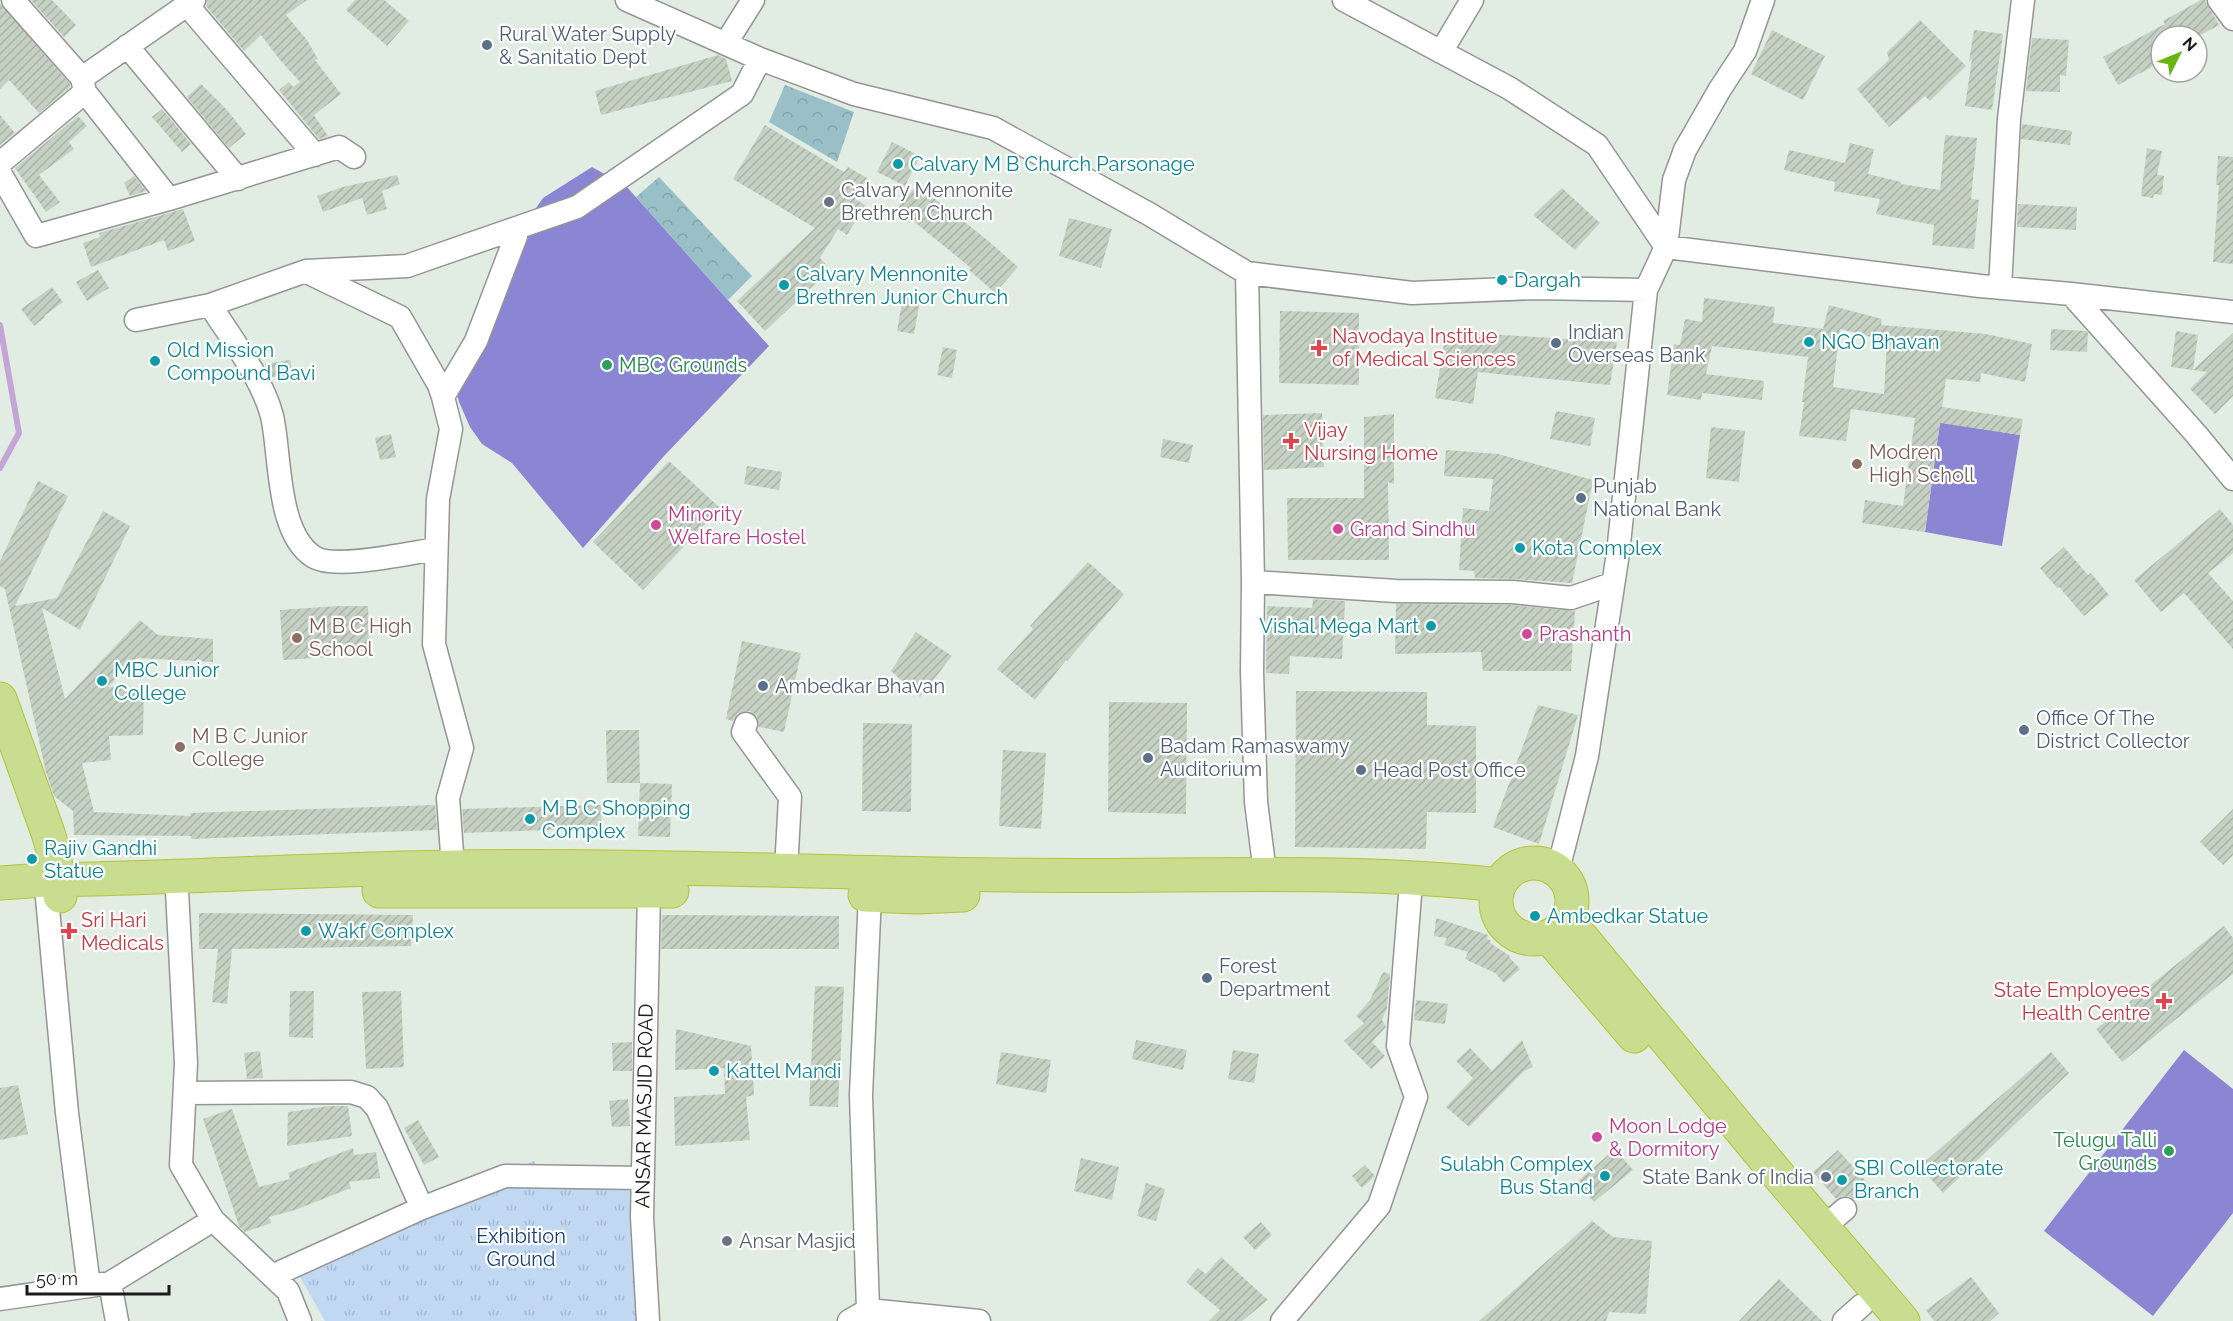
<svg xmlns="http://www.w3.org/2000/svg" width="2233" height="1321" font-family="Raleway,sans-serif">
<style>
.forest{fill:url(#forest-crowns)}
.park{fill:url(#park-tufts)}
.pitch{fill:#8b86d4}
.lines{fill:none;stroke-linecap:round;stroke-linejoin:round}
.stream{stroke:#c6a5d6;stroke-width:6}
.building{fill:url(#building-hatch);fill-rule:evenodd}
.minor-casing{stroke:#959595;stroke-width:25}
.highway-casing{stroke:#b4c433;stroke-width:35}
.minor{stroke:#fff;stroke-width:22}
.highway{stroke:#c8dd8f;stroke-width:33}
.service-dot{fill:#5c6f8a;stroke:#fff;stroke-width:2}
.culture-dot{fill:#0f9aa8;stroke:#fff;stroke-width:2}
.worship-dot{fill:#6b7280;stroke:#fff;stroke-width:2}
.health-dot{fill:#e0444e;stroke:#fff;stroke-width:2}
.leisure-dot{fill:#2e9e5b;stroke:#fff;stroke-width:2}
.education-dot{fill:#8d6e63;stroke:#fff;stroke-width:2}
.hotel-dot{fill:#d1479c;stroke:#fff;stroke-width:2}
.labels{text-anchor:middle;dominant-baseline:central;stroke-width:4.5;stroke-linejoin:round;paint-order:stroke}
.service-label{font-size:20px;fill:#4e5e75;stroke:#fff;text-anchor:start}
.culture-label{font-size:20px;fill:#0d838f;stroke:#fff;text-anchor:start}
.worship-label{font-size:20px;fill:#5b616d;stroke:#fff;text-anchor:start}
.health-label{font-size:20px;fill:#be3a42;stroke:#fff;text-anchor:start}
.leisure-label{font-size:20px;fill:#27864d;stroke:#fff;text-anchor:start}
.education-label{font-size:20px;fill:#785e54;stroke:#fff;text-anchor:start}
.hotel-label{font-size:20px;fill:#b23c85;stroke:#fff;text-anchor:start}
.street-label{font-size:20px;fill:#1b1b1b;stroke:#fff}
.park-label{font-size:20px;fill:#153e6d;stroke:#fff}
</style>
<defs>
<pattern id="forest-crowns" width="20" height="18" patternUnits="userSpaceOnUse" patternTransform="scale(1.5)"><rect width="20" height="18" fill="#9ac0c7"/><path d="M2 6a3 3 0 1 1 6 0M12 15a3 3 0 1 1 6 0" fill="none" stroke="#84a4aa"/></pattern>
<pattern id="park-tufts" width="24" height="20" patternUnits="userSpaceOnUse" patternTransform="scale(1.5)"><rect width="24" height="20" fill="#c1d8f3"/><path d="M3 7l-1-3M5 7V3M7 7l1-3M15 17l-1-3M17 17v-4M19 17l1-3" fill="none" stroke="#a5b9d0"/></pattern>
<pattern id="building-hatch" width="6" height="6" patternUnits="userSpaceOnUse" patternTransform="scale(1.5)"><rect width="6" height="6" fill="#c4d1c2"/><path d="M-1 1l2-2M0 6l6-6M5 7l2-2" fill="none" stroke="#a8b3a6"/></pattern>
</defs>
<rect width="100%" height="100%" fill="#e1ece3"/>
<path class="forest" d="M785,85L854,112L837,162L769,122Z
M659,177L752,276L728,300L636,197Z"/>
<path class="park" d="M534,1161L542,1176L637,1183L644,1321H325L292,1263Z"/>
<path class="pitch" d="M592,167L626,186L769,346L664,456L583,548L512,463L482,444L470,427L459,402L454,381L510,245L543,198Z
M1940,422L2020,435L2002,546L1925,532Z
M2184,1050L2233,1089V1213L2153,1316L2044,1231Z"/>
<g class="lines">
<path class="stream" d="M0,325L19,433L0,468"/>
</g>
<path class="building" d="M31,0H52L76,25L64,37Z
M207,0H307L286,15L307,40L318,59L315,60L341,94L314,115L328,136L319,139L279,90L289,82L293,87L300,82L280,60L261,35L244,51L206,6Z
M355,0H384L409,21L387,46L346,10Z
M2201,0H2205L2219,25L2199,36H2161V62L2118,85L2103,57L2165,24L2163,21Z
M0,3L70,84V87L39,113L9,80L0,89Z
M1920,20L1966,66L1930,101L1925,96L1889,127L1857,89L1889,60L1887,52Z
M1772,30L1825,56L1803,100L1751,74Z
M1974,30L2003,34L1992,110L1965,106L1972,59L1969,62Z
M2032,38L2069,40L2066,76L2060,75V92L2026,91Z
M718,55L726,59L732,81L601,115L595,91Z
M201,84L227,110L246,134L229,148L187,97Z
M162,109L191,144L182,152L152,117Z
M0,115L15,133L0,145Z
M78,116L87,126L69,142L74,149L39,175L60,202L46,212L15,168Z
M2022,124L2072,131L2070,145L2021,139Z
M765,125L844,172L848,167L867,178L855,199L865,205L847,235L838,229L820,258L827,266L817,282L765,331L737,301L815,228L733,179Z
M1945,135L1977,138L1971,199L1979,200L1974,249L1932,245L1934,225L1876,214L1880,199L1834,191L1835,182L1784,170L1789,150L1845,163L1850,143L1874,149L1868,174L1901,182V184L1940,190Z
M892,142L920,156L905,186L877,172Z
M2147,148L2162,151L2157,175L2164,176L2162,195L2154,194L2153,198L2141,196Z
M2218,156L2233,157V264L2213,262L2219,185H2216Z
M397,175L400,184L382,191L387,209L367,215L362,198L323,212L317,196L343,187Z
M134,176L146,191L130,196L124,183Z
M917,185L985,238L1018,267L995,293L969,270L971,268L912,220L910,223L895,211Z
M1562,188L1600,223L1575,250L1533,215Z
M2018,204L2077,207L2076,230L2017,227Z
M183,209L195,241L168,251L164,240L91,267L83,243L100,237L99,233Z
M1069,218L1112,229L1101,268L1059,256Z
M98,270L109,288L87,301L76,282Z
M52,287L63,302L44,316L45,317L34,326L21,309Z
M903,297L920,301L914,334L897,331Z
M1704,298L1775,307L1773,323L1823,329L1829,305L1882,319L1881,325L1986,334L2032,344L2025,382L1981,373L1980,382L1946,379L1942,407L2023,419L2020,435L1940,423L1925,532L1862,523L1865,500L1903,506L1915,418L1851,409L1846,441L1799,436L1804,402H1802L1808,357L1712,346L1706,374L1764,381L1762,400L1702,393L1701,400L1667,395L1674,344L1680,345L1685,319L1702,322ZM1840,329L1887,341L1884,394L1833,387Z
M1280,311L1359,313V385L1279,383Z
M2051,329L2086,331L2088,333L2087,352L2050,350Z
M2176,331L2198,335L2193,370L2171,367Z
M1446,332L1487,338V334L1617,342L1610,385L1478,372L1473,404L1435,398Z
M2233,333V396L2215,414L2190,389L2207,372L2193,370Z
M943,347L957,350L952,378L937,375Z
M290,360L293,377H271L265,364Z
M1556,411L1595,418L1590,446L1550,439Z
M1322,413L1324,467L1264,470L1263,415Z
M1394,414V484L1388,482L1389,560H1288L1287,498H1364V417Z
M1711,427L1745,431L1739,482L1706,478Z
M391,434L396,457L380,460L375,438Z
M1163,439L1193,445L1189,463L1160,457Z
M1446,450L1498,454L1593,480L1572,583L1514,579L1475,578L1474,571L1459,570L1463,508L1489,511L1493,479L1444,476Z
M669,461L720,508L643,590L593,542Z
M747,466L782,472L779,490L744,484Z
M38,481L68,496L15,606L57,598L103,511L130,526L80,630L42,608L65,699L140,620L158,635L213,639V662L137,658L108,687L144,689L143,735L109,736L111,760L82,763L94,812L191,816L190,813L435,805L437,830L191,839V836L74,835L73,811L54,796L46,772L5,589L0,586V561Z
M2220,509L2233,525V553L2208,573L2233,601V649L2184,593L2161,612L2134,580Z
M2064,547L2088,575L2091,573L2109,595L2084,616L2059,587L2057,588L2040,568Z
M1088,562L1124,594L1067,661L1066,660L1035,700L997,669L1033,629L1030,626Z
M1313,599L1345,601L1342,659L1290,656L1289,674L1266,673L1267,606L1312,608Z
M1396,604L1512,605L1575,611L1571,671H1483L1481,652L1395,654Z
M339,606H368L369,647H331V657L283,660L280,610Z
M916,632L952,656L920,697L891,671Z
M742,641L801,653L784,732L759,727L757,716L750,711L738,713L733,721L726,719Z
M1296,691L1427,692V725L1476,726V813L1427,812L1426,849L1295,847Z
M1109,702L1187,703L1186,814L1108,812Z
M1538,705L1578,715L1539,844L1493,827Z
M863,723L912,724L911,812L862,811Z
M606,730H639L640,783H607Z
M1003,750L1046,753L1041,829L999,826Z
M640,783L672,784L670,837L638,836Z
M601,805L602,828L464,833L462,809Z
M2233,809V855L2223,865L2200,842Z
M199,913L413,915L411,946L232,949L227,1004L212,1002L218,949H199Z
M662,915L839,916V949H661Z
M1436,918L1488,935L1487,939L1491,941L1490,943L1510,956L1509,957L1520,969L1504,983L1495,973L1465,959L1468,952L1444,945L1447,938L1434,936Z
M2224,926L2233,938V974L2122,1062L2096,1029Z
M1383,972L1390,974L1387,1008L1382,1020L1386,1027L1372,1042L1385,1056L1371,1069L1344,1041L1364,1023L1356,1016L1370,1000Z
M815,986L844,987L838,1107L809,1106Z
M290,991H314L313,1038L289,1037Z
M401,991L404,1067L366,1069L362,992Z
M1416,1000L1448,1004L1445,1024L1414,1020Z
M676,1029L751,1046L754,1095L746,1097L750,1140L675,1146L674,1097L725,1094L724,1068L675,1070Z
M1136,1040L1187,1050L1183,1070L1132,1059Z
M1522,1040L1533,1067L1524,1071L1469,1127L1446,1107L1473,1078L1456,1061L1470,1048L1492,1071Z
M632,1042V1071H613L612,1043Z
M1233,1050L1259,1054L1254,1083L1228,1079Z
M260,1051L263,1078L247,1079L244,1053Z
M1001,1052L1051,1060L1046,1093L996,1084Z
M2051,1052L2069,1073L1943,1193L1920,1166Z
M18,1085L28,1134L0,1140V1088Z
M628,1099L630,1126L612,1127L609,1101Z
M329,1106H348L352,1136L287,1146L288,1112Z
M232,1109L259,1187L290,1179L288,1173L353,1148L354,1155L376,1152L380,1178L349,1182L351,1188L295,1210L269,1217L271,1223L245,1232L239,1226L203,1119Z
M418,1120L439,1157L424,1165L404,1128Z
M1615,1149L1633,1170L1594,1202L1577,1182Z
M1838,1150L1872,1188L1856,1201L1849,1196H1842L1836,1199L1813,1172Z
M1081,1158L1119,1167L1112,1200L1074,1191Z
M1365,1165L1375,1176L1362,1188L1352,1176Z
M1146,1183L1165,1189L1156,1221L1137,1216Z
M1592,1221L1613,1237L1652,1241L1646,1314L1609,1312L1606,1321H1479Z
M1261,1222L1272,1235L1255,1250L1243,1237Z
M1221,1257L1268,1300L1242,1321H1209L1220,1310L1186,1282L1198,1268L1206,1274Z
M1971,1277L1999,1313L1990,1321H1934L1926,1310Z
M1779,1279L1822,1321H1739Z"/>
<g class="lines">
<g class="minor-casing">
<path id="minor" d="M13,0L82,78L194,0
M627,0L760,59L854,94L993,128L1149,214L1247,273L1412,293L1535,288L1646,290
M1344,0L1509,88L1597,145L1666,247L1980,286L2071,294L2233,312
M2219,0L2233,19
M187,5L315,155
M726,43L753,0
M127,46L238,179
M1441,52L1472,0
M85,92L169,199L339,147L354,157
M0,163L85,92L82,78
M0,173L36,236L169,199
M307,272L400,317L439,385L443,397
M1247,273L1253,582
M2000,288L2009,119L2023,0
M2071,294L2196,434L2233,479
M210,305C231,338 262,378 272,416C281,456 276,533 314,557C335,570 409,553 436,549
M136,320L210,305L306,271L407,266L577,207L742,94L760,59
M746,724L743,732L790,797L786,870
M453,867L448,798L462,748L434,644L438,499L451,429L443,397L476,341L516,236
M1558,870L1587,756L1618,553L1646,290L1666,247L1674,180L1685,150L1720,89L1745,51L1763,0
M1265,873L1256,802L1252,672L1253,582L1396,591L1513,592L1571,598L1612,584
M177,891L186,1063L181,1165L213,1220L288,1291L300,1321
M870,895L861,1095L868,1310L979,1321
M47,898L67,1113L89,1286
M185,1093L351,1092L367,1097L377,1108L422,1208
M1823,1228L1845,1209
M272,1276L422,1208L505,1176L643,1178
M0,1299L103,1284
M117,1321L110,1283L213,1220
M648,1321L642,1217L649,891
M849,1321L868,1310
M1282,1321L1379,1206L1416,1097L1398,1046L1410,895
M1844,1321L1862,1305"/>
</g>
<g class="highway-casing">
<path id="highway" d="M0,699L48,833L54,853L60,896
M1496 901a38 38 0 1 1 76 0a38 38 0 1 1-76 0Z
M0,883L44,880C181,878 317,869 454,867C639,864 824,873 1010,875C1173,878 1336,867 1499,885
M379,891H672
M865,895L917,897L963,895
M1568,921L1779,1176L1903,1321
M1549,937L1634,1036"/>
</g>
<use href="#minor" class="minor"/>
<use href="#highway" class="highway"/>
</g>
<g class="service-dot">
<circle cx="487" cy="45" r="6"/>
<circle cx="1556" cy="343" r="6"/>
<circle cx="1581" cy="498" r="6"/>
<circle cx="763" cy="686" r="6"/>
<circle cx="2024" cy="730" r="6"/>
<circle cx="1148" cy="758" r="6"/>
<circle cx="1361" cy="770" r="6"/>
<circle cx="1207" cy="978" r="6"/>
<circle cx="1826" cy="1177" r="6"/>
</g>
<g class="culture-dot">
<circle cx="898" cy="164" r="6"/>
<circle cx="1502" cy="280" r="6"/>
<circle cx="784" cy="285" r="6"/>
<circle cx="1809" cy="342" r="6"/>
<circle cx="155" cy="361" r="6"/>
<circle cx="1520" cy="548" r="6"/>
<circle cx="1431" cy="626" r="6"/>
<circle cx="102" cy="681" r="6"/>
<circle cx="530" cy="819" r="6"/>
<circle cx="32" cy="859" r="6"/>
<circle cx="1535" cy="916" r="6"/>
<circle cx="306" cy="931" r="6"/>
<circle cx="714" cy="1071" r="6"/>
<circle cx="1605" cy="1176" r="6"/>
<circle cx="1842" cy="1180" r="6"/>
</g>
<g class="worship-dot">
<circle cx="829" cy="202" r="6"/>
<circle cx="727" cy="1241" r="6"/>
</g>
<g class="health-dot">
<path d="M1316 339h6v6h6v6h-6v6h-6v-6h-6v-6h6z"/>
<path d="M1288 432h6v6h6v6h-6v6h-6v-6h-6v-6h6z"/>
<path d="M66 922h6v6h6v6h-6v6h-6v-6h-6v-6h6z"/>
<path d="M2161 992h6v6h6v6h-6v6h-6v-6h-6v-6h6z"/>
</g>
<g class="leisure-dot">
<circle cx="607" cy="365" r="6"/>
<circle cx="2169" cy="1151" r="6"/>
</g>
<g class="education-dot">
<circle cx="1857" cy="464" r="6"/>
<circle cx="297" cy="638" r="6"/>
<circle cx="180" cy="747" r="6"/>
</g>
<g class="hotel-dot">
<circle cx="656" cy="525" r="6"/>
<circle cx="1338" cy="529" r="6"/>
<circle cx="1527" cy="634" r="6"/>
<circle cx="1597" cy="1137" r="6"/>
</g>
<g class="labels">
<g class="service-label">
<text x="499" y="34">Rural Water Supply<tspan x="499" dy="23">&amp; Sanitatio Dept</tspan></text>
<text x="1568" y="332">Indian<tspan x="1568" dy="23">Overseas Bank</tspan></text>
<text x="1593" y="486">Punjab<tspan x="1593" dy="23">National Bank</tspan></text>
<text x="775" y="686">Ambedkar Bhavan</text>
<text x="2036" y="718">Office Of The<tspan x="2036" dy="23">District Collector</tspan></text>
<text x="1160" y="746">Badam Ramaswamy<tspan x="1160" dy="23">Auditorium</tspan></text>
<text x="1373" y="770">Head Post Office</text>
<text x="1219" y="966">Forest<tspan x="1219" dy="23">Department</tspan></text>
<text x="1814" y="1177" text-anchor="end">State Bank of India</text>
</g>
<g class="culture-label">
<text x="910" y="164">Calvary M B Church Parsonage</text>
<text x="796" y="274">Calvary Mennonite<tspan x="796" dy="23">Brethren Junior Church</tspan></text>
<text x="1514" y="280">Dargah</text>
<text x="1821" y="342">NGO Bhavan</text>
<text x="167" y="350">Old Mission<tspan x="167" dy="23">Compound Bavi</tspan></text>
<text x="1532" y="548">Kota Complex</text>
<text x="1419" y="626" text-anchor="end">Vishal Mega Mart</text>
<text x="114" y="670">MBC Junior<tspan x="114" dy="23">College</tspan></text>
<text x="542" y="808">M B C Shopping<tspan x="542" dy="23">Complex</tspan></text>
<text x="44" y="848">Rajiv Gandhi<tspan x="44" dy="23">Statue</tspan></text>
<text x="1547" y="916">Ambedkar Statue</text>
<text x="318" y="931">Wakf Complex</text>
<text x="726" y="1071">Kattel Mandi</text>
<text x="1593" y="1164" text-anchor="end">Sulabh Complex<tspan x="1593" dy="23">Bus Stand</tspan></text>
<text x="1854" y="1168">SBI Collectorate<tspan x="1854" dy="23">Branch</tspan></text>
</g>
<g class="worship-label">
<text x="841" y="190">Calvary Mennonite<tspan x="841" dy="23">Brethren Church</tspan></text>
<text x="739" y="1241">Ansar Masjid</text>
</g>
<g class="health-label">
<text x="1332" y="336">Navodaya Institue<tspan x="1332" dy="23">of Medical Sciences</tspan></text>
<text x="1304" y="430">Vijay<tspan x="1304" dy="23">Nursing Home</tspan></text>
<text x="81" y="920">Sri Hari<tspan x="81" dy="23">Medicals</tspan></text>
<text x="2150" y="990" text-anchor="end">State Employees<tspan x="2150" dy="23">Health Centre</tspan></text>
</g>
<g class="leisure-label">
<text x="619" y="365">MBC Grounds</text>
<text x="2157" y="1140" text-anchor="end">Telugu Talli<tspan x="2157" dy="23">Grounds</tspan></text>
</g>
<g class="education-label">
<text x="1869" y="452">Modren<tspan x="1869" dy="23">High Scholl</tspan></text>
<text x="309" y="626">M B C High<tspan x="309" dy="23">School</tspan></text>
<text x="192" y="736">M B C Junior<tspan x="192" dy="23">College</tspan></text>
</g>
<g class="hotel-label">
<text x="668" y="514">Minority<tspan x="668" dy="23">Welfare Hostel</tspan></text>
<text x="1350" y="529">Grand Sindhu</text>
<text x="1539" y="634">Prashanth</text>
<text x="1609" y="1126">Moon Lodge<tspan x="1609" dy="23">&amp; Dormitory</tspan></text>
</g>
<g class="street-label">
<text transform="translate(644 1106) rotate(-89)">ANSAR MASJID ROAD</text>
</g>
<g class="park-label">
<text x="521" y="1236">Exhibition<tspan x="521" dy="23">Ground</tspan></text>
</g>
</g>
<g transform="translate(2179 54) rotate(47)"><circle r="28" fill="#ffffff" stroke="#a4a4a4" stroke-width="1.5"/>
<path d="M0-4.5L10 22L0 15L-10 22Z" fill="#6ab412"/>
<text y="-9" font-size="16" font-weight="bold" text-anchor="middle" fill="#1b1b1b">N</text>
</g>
<path d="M27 1285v9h142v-9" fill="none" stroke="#1b1b1b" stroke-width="3"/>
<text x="36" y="1285" font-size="18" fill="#1b1b1b" stroke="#ffffff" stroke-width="4.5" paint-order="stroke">50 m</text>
</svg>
